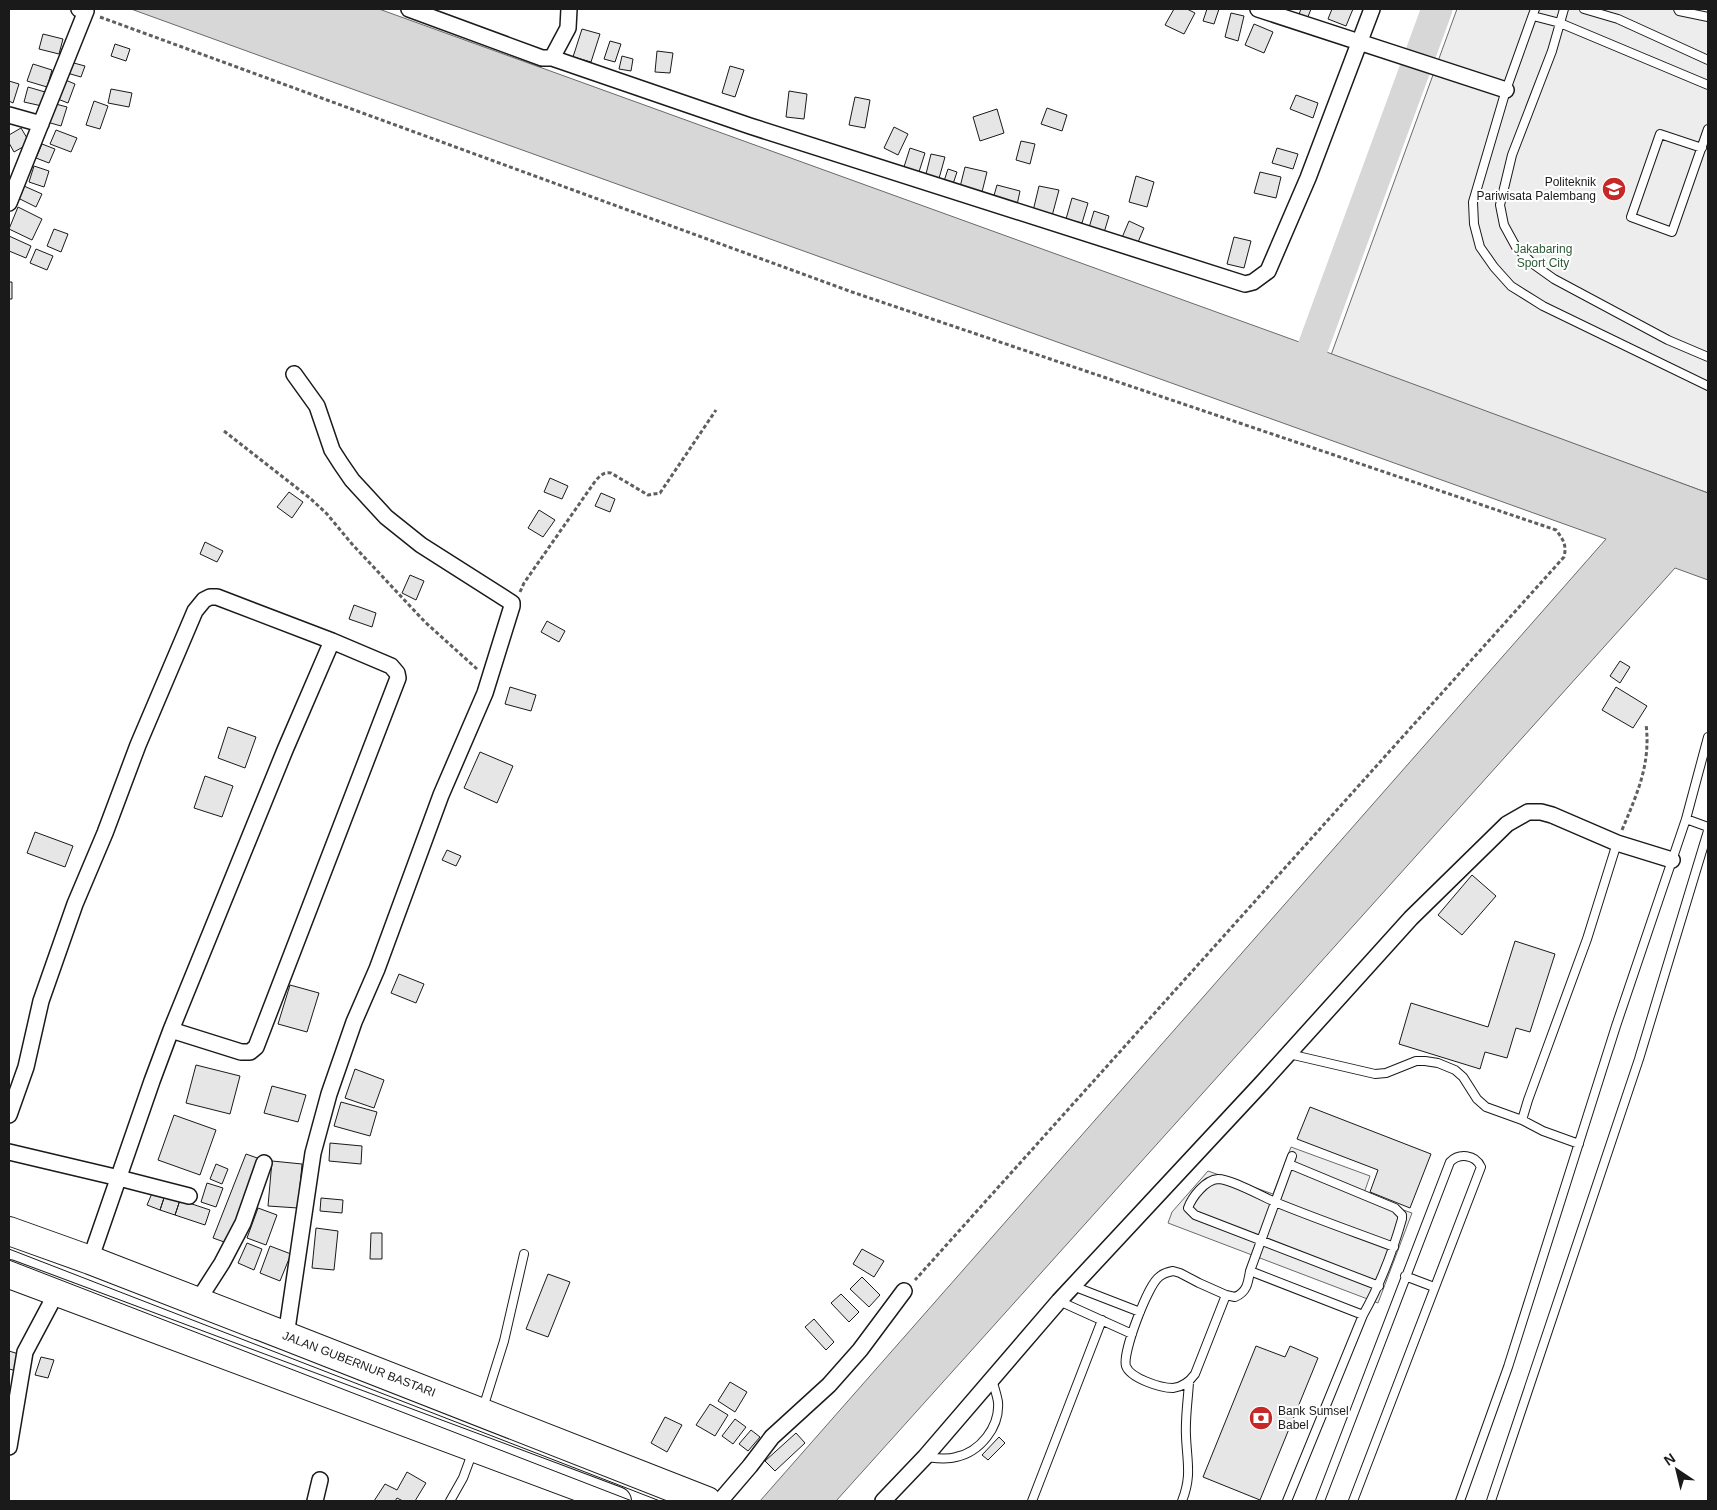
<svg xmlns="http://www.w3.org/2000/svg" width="1717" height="1510" font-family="Helvetica,sans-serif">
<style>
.built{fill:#ededed;stroke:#6a6a6a}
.water{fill:#d7d7d7;stroke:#6a6a6a}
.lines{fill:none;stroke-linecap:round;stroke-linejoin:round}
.river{stroke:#d7d7d7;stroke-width:31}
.building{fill:#e6e6e6;stroke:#1a1a1a}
.lane-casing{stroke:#1a1a1a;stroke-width:10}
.street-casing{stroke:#1a1a1a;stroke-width:18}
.highway-casing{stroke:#1a1a1a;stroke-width:30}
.path{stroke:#5f5f5f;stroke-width:3;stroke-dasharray:4 2.5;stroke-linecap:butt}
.lane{stroke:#fff;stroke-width:8}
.street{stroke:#fff;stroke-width:15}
.highway{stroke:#fff;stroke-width:28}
.tram{stroke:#1a1a1a;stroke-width:1}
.labels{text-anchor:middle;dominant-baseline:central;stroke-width:4;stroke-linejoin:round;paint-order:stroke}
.poi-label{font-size:12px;fill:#1a1a1a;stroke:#fff;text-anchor:end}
.park-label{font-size:12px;fill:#2b5a34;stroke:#fff}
.street-label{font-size:12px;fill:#1a1a1a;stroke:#fff}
</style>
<rect width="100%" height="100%" fill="#fff"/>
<path class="built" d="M1457,9H1708V493L1331,355Z
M1291,1147L1370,1176L1363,1196L1412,1213L1378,1303L1168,1223L1172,1212L1208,1171L1273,1194Z"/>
<path class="water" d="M131,9H379L1313,347L1708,493V580L1675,568L836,1501H760L1606,539L277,62Z"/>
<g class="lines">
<path class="river" d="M1313,347L1437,9"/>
</g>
<path class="building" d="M1174,9H1187L1195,13L1184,34L1165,25Z
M1207,9H1219L1214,24L1203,21Z
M1301,9H1311L1306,22L1297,19Z
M1332,9H1353L1346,26L1328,19Z
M1231,13L1244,16L1238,41L1225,37Z
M1254,24L1273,32L1264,53L1245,45Z
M582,29L600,34L591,62L573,57Z
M43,34L63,39L59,54L39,49Z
M610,41L621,44L615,62L604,59Z
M115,44L130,49L126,61L111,56Z
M657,51L673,53L670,73L655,72Z
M622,56L633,59L631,71L619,69Z
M70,62L85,66L81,77L67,73Z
M33,64L52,70L47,87L27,81Z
M730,66L744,70L735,97L722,93Z
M63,79L75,84L68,103L55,98Z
M9,81L19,84L13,103L9,101Z
M28,87L45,92L42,106L24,102Z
M111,89L132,93L129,107L108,103Z
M789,91L807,94L804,119L786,117Z
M1296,95L1318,103L1313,118L1290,109Z
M855,97L870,100L865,128L849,125Z
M94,101L108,106L100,129L86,125Z
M52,103L67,107L61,126L47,122Z
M1047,108L1067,115L1062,131L1041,124Z
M997,109L1004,133L980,141L973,117Z
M894,127L908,134L898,155L884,148Z
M21,128L30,143L14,152L9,143V135Z
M56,130L77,138L71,152L50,144Z
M1021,141L1035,144L1030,164L1016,160Z
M42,144L55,149L49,163L36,158Z
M910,148L925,153L918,175L903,170Z
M1277,148L1298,154L1293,169L1272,163Z
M931,154L945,157L938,182L925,178Z
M34,166L49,171L44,187L29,182Z
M965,167L987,172L982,192L960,187Z
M948,169L957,172L952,187L943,184Z
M1260,172L1281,177L1276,198L1254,193Z
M1136,176L1154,182L1147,207L1129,202Z
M997,185L1020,191L1017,205L993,199Z
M24,186L42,194L36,207L18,198Z
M1039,186L1059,190L1052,216L1033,211Z
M1072,198L1088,203L1082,223L1066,219Z
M18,207L42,219L32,240L9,229Z
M1094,211L1109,216L1103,236L1088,231Z
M1129,221L1144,228L1136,247L1121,240Z
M54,229L68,234L61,252L47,246Z
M9,236L31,246L26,258L9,251Z
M1234,237L1251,241L1244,268L1227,264Z
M36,249L53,256L47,270L30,263Z
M9,282H12V299H9Z
M550,478L568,486L562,499L544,492Z
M289,492L303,502L292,518L277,507Z
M601,493L615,499L610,512L595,506Z
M539,510L555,520L543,537L528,528Z
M205,542L223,551L217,562L200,554Z
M410,575L424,581L416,600L402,593Z
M354,605L376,613L372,627L349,619Z
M547,621L565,631L559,642L541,632Z
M1620,661L1630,667L1620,683L1610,676Z
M510,687L536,695L531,711L505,704Z
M1616,687L1647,706L1633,728L1602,710Z
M228,727L256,737L245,768L218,758Z
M480,752L513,766L497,803L464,788Z
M205,776L233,786L222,817L194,808Z
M35,832L73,846L65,867L27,853Z
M447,850L461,856L456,866L442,860Z
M1472,875L1496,896L1462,935L1438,915Z
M1515,941L1555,954L1530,1032L1516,1028L1507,1058L1485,1052L1480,1069L1399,1044L1411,1003L1488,1027Z
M399,974L424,984L416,1003L391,993Z
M290,985L319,993L307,1032L278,1024Z
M196,1065L240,1076L230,1114L186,1103Z
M355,1069L384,1080L374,1108L345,1098Z
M272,1086L306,1095L298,1122L264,1113Z
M341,1102L377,1112L370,1136L334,1126Z
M1310,1107L1431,1154L1410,1208L1370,1192L1378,1170L1297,1139Z
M174,1115L216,1130L200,1175L158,1160Z
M330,1143L362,1146L361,1164L329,1161Z
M246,1154L260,1159L227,1243L213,1238Z
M272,1161L302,1164L298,1208L268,1206Z
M216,1164L228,1169L222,1184L210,1179Z
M207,1183L223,1188L216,1207L201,1202Z
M153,1191L165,1195L160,1210L147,1205Z
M165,1195L180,1200L175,1215L160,1210Z
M321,1198L343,1200L342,1213L320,1211Z
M180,1200L210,1210L205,1225L175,1215Z
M258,1208L277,1215L266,1245L247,1238Z
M316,1228L338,1231L334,1270L312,1268Z
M371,1233H382V1259H370Z
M247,1243L262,1249L254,1270L238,1263Z
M270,1246L291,1254L280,1281L260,1273Z
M862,1249L884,1261L874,1277L853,1264Z
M548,1274L570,1282L548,1337L526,1329Z
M862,1277L880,1295L869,1307L850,1289Z
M841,1294L859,1312L849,1322L831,1303Z
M814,1319L834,1342L826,1350L805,1327Z
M1256,1346L1285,1357L1290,1346L1318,1358L1260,1500L1203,1477Z
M9,1351L22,1355L17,1371L9,1369Z
M41,1357L54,1360L48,1378L35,1375Z
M730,1382L747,1392L735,1412L718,1401Z
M710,1404L728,1415L715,1436L696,1425Z
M665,1417L682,1425L667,1452L651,1443Z
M735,1419L746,1427L733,1444L722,1436Z
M751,1430L760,1437L748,1451L739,1444Z
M796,1433L805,1443L775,1471L765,1461Z
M999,1437L1005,1443L988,1460L982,1455Z
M407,1472L426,1483L415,1501H403L397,1498L395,1501H374L385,1484L397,1490Z"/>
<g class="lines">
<g class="lane-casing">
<path id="lane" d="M1535,9L1506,90L1473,202L1474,224L1480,247L1494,267L1511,286L1543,306L1708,386
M1564,9L1552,51L1512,155L1500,205L1504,225L1516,247L1533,264L1554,279L1668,340L1708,357
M1584,9L1618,19L1708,60
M1678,9L1679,11L1708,17
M1533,16L1560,23L1708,85
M1702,148L1660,134L1631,217L1672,232L1708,129
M1686,819L1708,827
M1289,1054L1375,1074L1386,1073L1416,1061H1425L1438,1063L1455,1070L1463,1077L1477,1099L1486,1107L1522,1120
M1579,1144L1543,1131L1522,1120L1528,1100L1587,939L1617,843
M1289,1164L1395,1208L1402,1215V1219C1392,1254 1381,1283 1363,1315
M1173,1271L1180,1273L1199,1283L1226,1295L1195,1374C1190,1381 1182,1387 1173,1388C1160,1388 1130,1378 1126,1366C1122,1353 1148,1285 1159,1277C1163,1273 1168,1272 1173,1271Z
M1250,1271L1292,1156
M1405,1276L1434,1287
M1073,1286L1140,1312
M1379,1286L1195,1215L1188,1208C1192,1197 1205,1180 1218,1179C1231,1179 1261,1196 1275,1202C1314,1218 1354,1232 1394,1247
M1226,1295L1235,1297C1247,1292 1248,1283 1250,1271L1363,1315L1287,1501
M1059,1301L1132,1334
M483,1408L504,1341L524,1254
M925,1457C935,1458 946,1460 956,1457C980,1452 1000,1427 998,1402C997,1395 994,1387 992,1379
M450,1501L463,1478L473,1451
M1032,1501L1102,1320
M1182,1501C1192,1476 1187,1462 1186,1436C1185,1418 1188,1400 1189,1382
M1320,1501L1450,1162C1459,1153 1475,1154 1481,1167L1353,1501
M1460,1501L1508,1367L1616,1026L1686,819L1708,737
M1491,1501L1639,1059L1708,831"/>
</g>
<g class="street-casing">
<path id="street" d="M409,9L542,58H552L750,126L1245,284L1253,282L1268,271L1308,178L1372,9
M1258,9L1506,90
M552,58L568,28L569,9
M9,115L41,124
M9,203L86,11L79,9
M9,1115L26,1067L41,1001L75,904L105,833L138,745L195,611L204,600L210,597H217L332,641
M9,1152L119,1178L189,1196
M90,1260L152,1081L171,1030L285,750L332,641L391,666L397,673L398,678L256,1047L250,1052H241L171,1030
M197,1302L222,1263L243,1223L264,1163
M286,1336L313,1153L329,1094L354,1022L377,969L441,795L485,693L512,606V603L421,545L386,517L352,480L341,464L332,450L317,406L294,374
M9,1447L25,1352L50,1305L54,1292
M315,1501L320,1480
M720,1501L750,1466L772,1437L829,1385L860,1350L904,1291
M883,1501L925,1457L1059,1301L1262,1083L1411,918L1507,824L1528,812H1541L1552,815L1617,843L1672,860"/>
</g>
<g class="highway-casing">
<path id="highway" d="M9,1231L90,1260L286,1336L707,1501
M9,1274L617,1501"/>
</g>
<path class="path" d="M100,17L852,292L1556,530C1563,539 1567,545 1564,557L915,1280
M224,431L311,499L327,514L352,544L425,622L477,669
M520,592L524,583L596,480C601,475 604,472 611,473L648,495L660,493L716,410
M1622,830C1637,794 1651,764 1646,724"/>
<use href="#lane" class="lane"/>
<use href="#street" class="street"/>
<use href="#highway" class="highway"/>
<path class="tram" d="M9,1249L660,1501
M9,1260L632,1501"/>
</g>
<defs>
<g id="university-disc" transform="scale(1.25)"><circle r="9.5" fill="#c62828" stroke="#fff"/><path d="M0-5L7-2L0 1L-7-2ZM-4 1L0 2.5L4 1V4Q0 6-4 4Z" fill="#fff"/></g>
<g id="bank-disc" transform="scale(1.25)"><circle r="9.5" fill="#c62828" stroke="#fff"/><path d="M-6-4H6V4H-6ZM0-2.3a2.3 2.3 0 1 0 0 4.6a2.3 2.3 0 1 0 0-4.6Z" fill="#fff"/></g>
</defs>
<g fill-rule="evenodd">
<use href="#university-disc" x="1614" y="189"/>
<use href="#bank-disc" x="1261" y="1418"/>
</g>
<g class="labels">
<g class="poi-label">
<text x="1596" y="182">Politeknik<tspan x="1596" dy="14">Pariwisata Palembang</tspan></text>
<text x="1278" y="1411" text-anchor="start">Bank Sumsel<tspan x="1278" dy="14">Babel</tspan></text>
</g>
<g class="park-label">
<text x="1543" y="249">Jakabaring<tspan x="1543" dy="14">Sport City</tspan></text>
</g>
<g class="street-label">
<text transform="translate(359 1364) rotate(21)">JALAN GUBERNUR BASTARI</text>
</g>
</g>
<rect width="1717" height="1510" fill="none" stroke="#1a1a1a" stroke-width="20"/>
<g transform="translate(1677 1470) rotate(325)" stroke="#ffffff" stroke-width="4" paint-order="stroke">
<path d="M0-4L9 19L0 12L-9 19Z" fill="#1a1a1a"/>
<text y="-8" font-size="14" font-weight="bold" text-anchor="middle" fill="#1a1a1a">N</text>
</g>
</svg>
